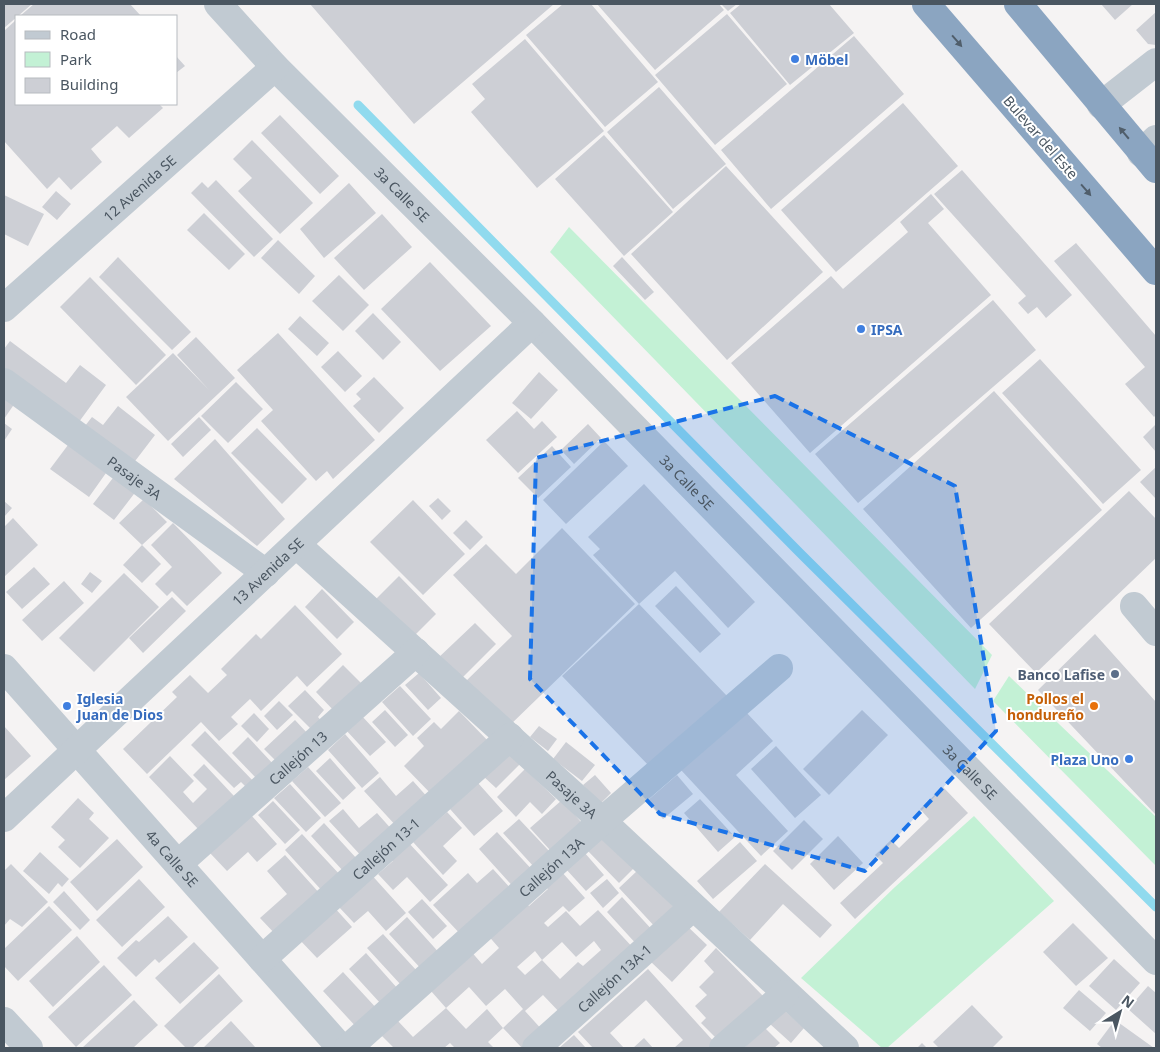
<svg xmlns="http://www.w3.org/2000/svg" width="1160" height="1052" font-family="'Noto Sans',sans-serif">
<style>
.green{fill:#c3f1d5}
.lines{fill:none;stroke-linecap:round;stroke-linejoin:round}
.stream{stroke:#90daee;stroke-width:9}
.building{fill:#cdcfd5;fill-rule:evenodd}
.minor{stroke:#c1cad2;stroke-width:28}
.highway{stroke:#8ba5c1;stroke-width:28}
.oneway{fill:#505e6b}
.marked{fill:#1a73e8;fill-opacity:0.2;stroke:#1a73e8;stroke-width:4;stroke-dasharray:10 6;stroke-linejoin:round}
.shop-dot{fill:#3f7fe0;stroke:#fff;stroke-width:2}
.service-dot{fill:#5c6f8a;stroke:#fff;stroke-width:2}
.food-dot{fill:#e8710a;stroke:#fff;stroke-width:2}
.labels{text-anchor:middle;dominant-baseline:central;stroke-width:4;stroke-linejoin:round;paint-order:stroke}
.shop-label{font-size:14px;font-weight:bold;fill:#366cbe;stroke:#fff;text-anchor:start}
.street-label{font-size:14px;fill:#4a5661;stroke:#fff}
.service-label{font-size:14px;font-weight:bold;fill:#4e5e75;stroke:#fff;text-anchor:end}
.food-label{font-size:14px;font-weight:bold;fill:#c56008;stroke:#fff;text-anchor:end}
</style>
<rect width="100%" height="100%" fill="#f5f3f3"/>
<path class="green" d="M569,227L992,655L975,689L550,252Z
M1009,676L1156,817V866L993,701Z
M974,816L1054,901L887,1048H882L801,978L895,887Z"/>
<g class="lines">
<path class="stream" d="M358,105L800,553L1156,907"/>
</g>
<path class="building" d="M4,4H32L4,28Z
M34,4H130L141,16H20Z
M310,4H554L414,124Z
M563,4H591L658,82L605,127L526,35Z
M597,4H719L724,10L655,70Z
M721,4H737L728,11Z
M741,4H829L854,33L790,85L730,13Z
M1101,4H1133L1115,20Z
M1156,12V45L1148,44L1136,30Z
M727,14L787,84L715,145L655,75Z
M16,20V104H159L163,108L129,138L117,126L91,149L102,162L71,190L59,177L47,189L4,141V31Z
M854,36L904,94L771,209L721,150Z
M525,39L604,131L537,188L471,112L485,99L472,84Z
M176,56L185,66L176,73Z
M659,87L726,164L673,209L607,132Z
M903,103L958,166L836,272L781,210Z
M280,115L339,176L320,194L261,133Z
M604,135L673,212L624,256L555,179Z
M252,140L313,203L280,234L238,191L252,178L233,159Z
M726,166L823,272L727,360L631,254Z
M962,170L1072,295L1046,318L1037,307L1028,314L1018,303L1026,296L934,194Z
M216,180L273,239L254,257L191,193L202,182L208,188Z
M349,183L376,213L324,258L300,229Z
M56,191L71,204L57,220L42,207Z
M931,194L944,209L928,223L991,295L810,453L731,363L831,276L843,289L908,232L900,222Z
M4,195L44,214L28,246L4,234Z
M204,213L245,254L229,270L187,230Z
M382,214L412,247L364,290L334,258Z
M278,240L315,276L299,294L261,258Z
M1076,243L1156,336V415L1154,417L1125,384L1145,367L1054,261Z
M118,257L191,332L172,350L99,277Z
M622,257L654,292L645,300L613,266Z
M430,262L491,326L440,371L381,309Z
M339,275L369,305L343,331L312,301Z
M90,277L166,355L136,385L60,307Z
M993,300L1036,350L858,503L815,454Z
M373,313L401,342L383,360L355,331Z
M300,316L329,343L317,356L288,329Z
M278,333L375,440L333,479L327,471L316,481L261,421L273,410L237,370Z
M196,337L235,378L168,441L126,397L173,353L209,390L177,355Z
M10,341L66,383L80,365L106,385L76,426L4,371V349Z
M338,351L362,376L345,392L321,367Z
M1040,359L1141,470L1103,504L1002,393Z
M539,372L558,390L531,419L512,403Z
M374,377L404,408L379,433L353,406L361,399L356,394Z
M236,382L263,409L228,443L201,416Z
M994,391L1102,510L971,628L863,509Z
M4,394L15,403L4,419Z
M118,406L155,435L129,469L81,431L92,417L103,425Z
M517,411L534,429L542,421L557,437L518,473L486,440Z
M199,417L211,430L183,457L171,444Z
M4,423L12,429L4,441Z
M588,424L601,438L574,464L561,450Z
M1156,424V452L1143,437Z
M257,428L307,479L282,504L231,453Z
M215,439L285,519L257,546L174,479Z
M604,441L628,466L566,524L543,500Z
M68,445L106,473L89,497L50,469Z
M552,446L571,467L538,498L518,478Z
M1156,467V499L1140,482Z
M116,474L137,490L114,520L93,504Z
M644,484L755,602L728,628L675,571L639,604L593,555L600,549L588,537Z
M1129,491L1156,519V558L1036,673L989,624Z
M438,498L451,511L442,520L429,506Z
M144,499L167,522L142,545L119,523Z
M413,500L465,554L423,595L370,542Z
M4,501L12,508L4,517Z
M13,518L38,545L4,577V527Z
M466,520L483,537L470,550L453,533Z
M173,523L222,573L187,606L172,591L167,596L155,584L172,567L151,545Z
M562,528L635,604L508,727L465,682L512,636L453,575L486,544L516,574Z
M142,545L161,564L142,583L123,565Z
M34,567L50,584L22,609L6,592Z
M90,572L102,581L92,593L81,584Z
M124,573L159,607L94,672L59,638Z
M399,576L436,614L413,637L376,599Z
M64,581L84,603L42,641L22,620Z
M676,586L721,634L700,653L655,606Z
M322,589L354,622L337,639L305,607Z
M172,597L186,611L143,653L129,638Z
M639,604L727,696L651,768L562,676Z
M295,605L342,654L307,687L297,676L261,711L250,699L231,717L238,724L219,741L201,722L147,774L123,749L177,697L172,692L190,675L208,693L227,675L221,669L256,634L261,639Z
M475,623L496,644L459,681L437,659Z
M1095,634L1156,702V815L1038,690Z
M343,665L364,686L336,713L316,692Z
M419,673L441,698L428,710L405,685Z
M400,686L431,719L413,736L382,702Z
M305,690L324,710L318,717L323,723L314,732L288,706Z
M279,701L293,715L277,730L264,716Z
M385,710L408,735L395,747L372,722Z
M862,710L888,735L829,795L803,769Z
M459,711L491,744L434,797L404,766L424,746L417,738L434,722L441,729Z
M745,711L773,741L736,775L788,831L761,856L681,770Z
M254,713L269,729L257,742L241,726Z
M361,715L386,742L370,756L345,729Z
M295,720L308,734L278,763L264,749Z
M4,726L31,756L4,780Z
M539,726L557,739L548,751L530,737Z
M205,731L256,784L249,790L241,782L234,788L191,745Z
M345,734L379,773L362,788L328,750Z
M248,737L275,766L259,781L232,753Z
M566,742L595,765L582,781L553,759Z
M776,746L821,795L795,818L751,769Z
M507,751L520,764L496,788L483,776Z
M170,756L194,781L183,792L193,803L207,789L193,775L204,764L234,796L199,830L149,777Z
M330,758L356,788L343,800L316,771Z
M308,767L341,803L325,817L292,781Z
M525,769L556,799L542,814L530,802L516,817L497,797Z
M595,775L611,793L600,804L583,785Z
M677,775L693,794L663,819L647,801Z
M380,777L396,796L413,781L430,800L398,828L364,791Z
M478,783L503,811L474,836L450,809Z
M290,784L321,818L306,832L274,798Z
M943,787L968,813L855,919L840,903L883,863L875,855L891,840L899,848L929,819L920,809Z
M78,798L94,813L89,819L109,838L80,868L58,847L65,840L51,827Z
M700,799L735,837L718,852L684,813Z
M562,800L581,822L550,850L530,828Z
M273,801L300,830L285,844L258,815Z
M343,809L359,828L377,813L394,832L364,859L329,821Z
M447,812L462,828L443,846L457,861L443,875L413,842Z
M251,815L277,844L257,862L248,852L227,871L210,853Z
M519,819L550,852L534,867L503,833Z
M804,820L823,839L792,870L773,851Z
M324,823L358,860L344,872L311,836Z
M497,832L536,874L517,891L479,849Z
M302,834L342,877L324,893L285,850Z
M603,834L635,867L619,883L587,850Z
M838,836L863,863L834,890L810,864Z
M117,839L143,867L97,911L70,882Z
M407,841L448,885L430,902L407,877L393,890L378,874L393,861L389,858Z
M740,842L757,861L713,899L697,881Z
M40,852L69,879L62,887L58,883L49,894L23,871Z
M584,852L604,875L586,891L565,868Z
M285,855L322,896L277,936L260,918L287,894L267,871Z
M11,864L48,902L22,927L10,919L4,926V871Z
M765,864L832,925L820,938L783,904L750,940L719,912Z
M493,869L512,890L464,938L433,905L468,873L477,883Z
M638,870L677,910L657,929L619,888Z
M368,871L406,913L386,931L368,911L354,923L338,906Z
M561,871L585,898L569,912L563,906L544,923L548,927L566,911L580,926L598,910L636,951L563,1016L543,995L525,1011L544,1032L526,1048H522L503,1028L523,1009L505,989L486,1006L469,987L446,1008L431,991L469,949L482,964L499,948L486,933L523,900L529,906L548,889L545,886ZM594,941L601,950L583,966L578,962L560,979L542,960L525,975L517,967L535,951L542,960L562,942L576,957Z
M139,879L165,907L122,947L96,920Z
M607,879L619,893L603,908L590,893Z
M64,891L90,920L80,930L53,902Z
M622,897L655,933L639,947L607,912Z
M422,899L447,926L433,939L408,912Z
M49,906L72,930L18,981L4,966V949Z
M333,906L352,927L317,958L298,938Z
M168,916L188,937L159,963L155,959L136,977L117,958L136,940L139,942Z
M407,917L442,956L424,972L389,934Z
M1073,923L1108,958L1076,986L1043,952Z
M685,924L707,945L672,982L650,961Z
M383,934L417,971L401,985L367,948Z
M77,936L100,962L53,1007L29,981Z
M194,942L219,968L180,1004L155,978Z
M716,948L766,999L718,1040L701,1023L706,1018L695,1006L707,995L699,987L714,972L704,961Z
M366,953L398,989L381,1004L349,969Z
M1114,959L1140,983L1116,1010L1089,986Z
M104,965L132,995L76,1047L48,1017Z
M648,969L716,1044L711,1048H674L683,1040L646,1000L610,1033L624,1048H593L578,1032Z
M343,972L379,1011L359,1030L323,991Z
M219,974L243,1001L192,1048H186L164,1026Z
M1148,986L1156,993V1034L1128,1009Z
M1079,990L1106,1013L1090,1031L1063,1008Z
M134,1000L158,1025L133,1048H82Z
M972,1005L1003,1037L992,1048H939L933,1042Z
M446,1008L466,1029L487,1009L503,1028L488,1042L494,1048H455L450,1043L444,1048H394L381,1035L397,1020L413,1037Z
M783,1009L804,1028L791,1043L770,1024Z
M1115,1020L1154,1048H1102L1097,1044Z
M231,1021L256,1048H203Z
M765,1028L780,1043L774,1048H744Z
M574,1035L586,1048H559Z
M644,1038L653,1048H633Z
M922,1043L927,1048H917Z"/>
<g class="lines">
<g class="minor">
<path id="s1" d="M218,4L275,67L532,323L1156,961"/>
<path d="M1101,105L1156,62"/>
<path d="M1141,153L1156,139"/>
<path id="s2" d="M4,308L275,67"/>
<path id="s3" d="M4,382L266,573"/>
<path id="s4" d="M297,545L602,821L845,1048"/>
<path d="M1134,606L1156,632"/>
<path id="s5" d="M4,668L341,1048"/>
<path id="s6" d="M4,818L532,323"/>
<path id="s7" d="M178,864L416,652"/>
<path id="s8" d="M262,959L510,737"/>
<path d="M4,1021L29,1048"/>
<path id="s9" d="M348,1048L602,821L779,668"/>
<path id="s10" d="M536,1048L693,907"/>
<path d="M723,1048L785,994"/>
</g>
<path class="highway" d="M926,4L1156,271
M1018,4L1156,169"/>
</g>
<defs><path id="oneway-solid" d="M-6-.8H1V-3.2L6.5 0L1 3.2V.8H-6Z" transform="scale(1.25)"/></defs>
<g class="oneway">
<use href="#oneway-solid" transform="translate(957 41) rotate(49)"/>
<use href="#oneway-solid" transform="translate(1124 133) rotate(-130)"/>
<use href="#oneway-solid" transform="translate(1086 190) rotate(49)"/>
</g>
<path class="marked" d="M775,396L955,486L996,731L865,871L660,814L530,679L536,458Z"/>
<g class="shop-dot">
<circle cx="795" cy="59" r="5"/>
<circle cx="861" cy="329" r="5"/>
<circle cx="67" cy="706" r="5"/>
<circle cx="1129" cy="759" r="5"/>
</g>
<circle class="service-dot" cx="1115" cy="674" r="5"/>
<circle class="food-dot" cx="1094" cy="706" r="5"/>
<g class="labels">
<g class="shop-label">
<text x="805" y="59">Möbel</text>
<text x="871" y="329">IPSA</text>
<text x="77" y="698">Iglesia<tspan x="77" dy="16">Juan de Dios</tspan></text>
<text x="1119" y="759" text-anchor="end">Plaza Uno</text>
</g>
<g class="street-label">
<text transform="translate(1041 137) rotate(49)">Bulevar del Este</text>
<text stroke="none"><textPath href="#s2" startOffset="181">12 Avenida SE</textPath></text>
<text stroke="none"><textPath href="#s1" startOffset="265">3a Calle SE</textPath></text>
<text stroke="none"><textPath href="#s3" startOffset="162">Pasaje 3A</textPath></text>
<text stroke="none"><textPath href="#s1" startOffset="670">3a Calle SE</textPath></text>
<text stroke="none"><textPath href="#s6" startOffset="361">13 Avenida SE</textPath></text>
<text stroke="none"><textPath href="#s7" startOffset="160">Callejón 13</textPath></text>
<text stroke="none"><textPath href="#s1" startOffset="1075">3a Calle SE</textPath></text>
<text stroke="none"><textPath href="#s4" startOffset="371">Pasaje 3A</textPath></text>
<text stroke="none"><textPath href="#s8" startOffset="166">Callejón 13-1</textPath></text>
<text stroke="none"><textPath href="#s5" startOffset="254">4a Calle SE</textPath></text>
<text stroke="none"><textPath href="#s9" startOffset="272">Callejón 13A</textPath></text>
<text stroke="none"><textPath href="#s10" startOffset="105">Callejón 13A-1</textPath></text>
</g>
<g class="service-label">
<text x="1105" y="674">Banco Lafise</text>
</g>
<g class="food-label">
<text x="1084" y="698">Pollos el<tspan x="1084" dy="16">hondureño</tspan></text>
</g>
</g>
<rect width="1160" height="1052" fill="none" stroke="#4a5661" stroke-width="10"/>
<rect x="15" y="15" width="162" height="90" fill="#ffffff" stroke="#b7bbc0"/>
<rect x="25" y="31" width="25" height="8" fill="#c1cad2" stroke="#b7bbc0"/>
<text x="60" y="40" font-size="15" fill="#4a5661">Road</text>
<rect x="25" y="52" width="25" height="15" fill="#c3f1d5" stroke="#b7bbc0"/>
<text x="60" y="65" font-size="15" fill="#4a5661">Park</text>
<rect x="25" y="78" width="25" height="15" fill="#cdcfd5" stroke="#b7bbc0"/>
<text x="60" y="90" font-size="15" fill="#4a5661">Building</text>
<g transform="translate(1120 1012) rotate(37)" stroke="#ffffff" stroke-width="4" paint-order="stroke">
<path d="M0-4L9 19L0 12L-9 19Z" fill="#4a5661"/>
<text y="-8" font-size="14" font-weight="bold" text-anchor="middle" fill="#4a5661">N</text>
</g>
</svg>
